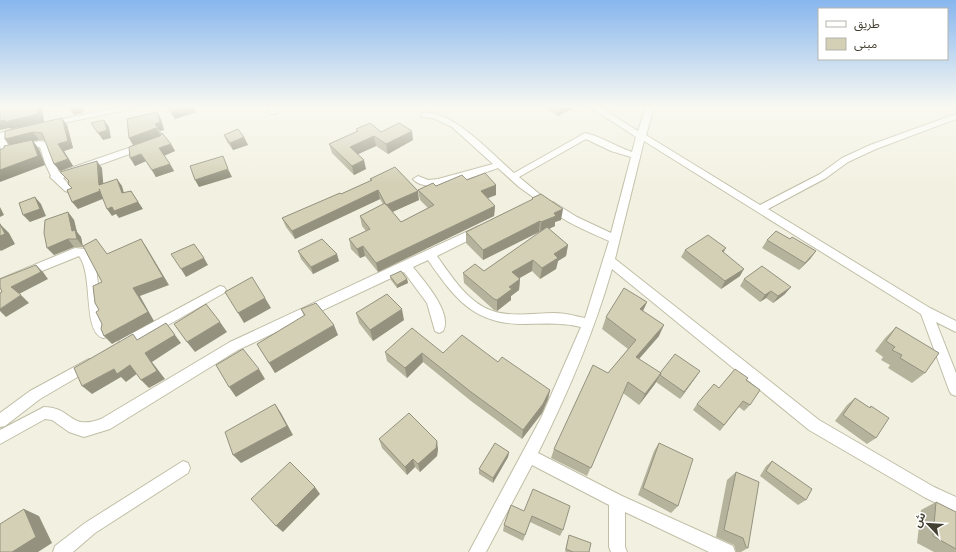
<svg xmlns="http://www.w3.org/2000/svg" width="956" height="552" font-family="Manrope,'Noto Sans Arabic',sans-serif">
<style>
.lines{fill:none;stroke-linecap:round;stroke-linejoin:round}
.minor-casing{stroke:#c1bea6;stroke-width:2}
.minor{fill:#fff;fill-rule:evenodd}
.wall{fill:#b6b39d}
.shaded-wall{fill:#94927f}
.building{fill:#d4d0b6;stroke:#94927f}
</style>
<rect width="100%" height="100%" fill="#f2f1e1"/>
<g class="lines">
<g class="minor-casing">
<path id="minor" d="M119,107H135L131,109L49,126L45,124L49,122Z
M268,107H276L277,112L276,114H270Z
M590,107H600L638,131L646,107H654L646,135L760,205L820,174L842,158L870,145L956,114V119L876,149L848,162L826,178L768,209L930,308L956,321V332L936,322L956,373V396L951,394L949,390L921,314L644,141L615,259L819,420L934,487L956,497V513L924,497L809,430L612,269C594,332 568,393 538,453L622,496L733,546L735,552H709L625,512V547L627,552H611L609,547V505L532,465L486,552H469L541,418L581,327C560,322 541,324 520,324C472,323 453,296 428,260L413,267C424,281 453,313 443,331L439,333L435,331L427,303L404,272L238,350L110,429L84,437L69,432L52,420L45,419L0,444V430L44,407C72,407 69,431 101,419L230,342L479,226L483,227L484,230L483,233L437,256C451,276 467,301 490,310C510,318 534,313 554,313C565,313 575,316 585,318L609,241C592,233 556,219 545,204L547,202H553L577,217L611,233L631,157L611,151L586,139L519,177L543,197L545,199L540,202L519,187L498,168C480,174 428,197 413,179L418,176L428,180L438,179L493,164L452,127L433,118L421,117V113C450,107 493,155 514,173L585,133C601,136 616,147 632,152L636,137Z
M19,128L23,131L22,133L4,138L10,148L39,141L47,142L59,172L140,144L143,143L147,146L146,148L63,178L73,189L68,192L65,191L50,177L51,176L45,163L40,147C31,148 3,162 0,146C0,142 0,137 0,133Z
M75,248L86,249L96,267L102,319L109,333L107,337L103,338C82,331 94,276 79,256L0,288V279Z
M220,286L224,287L226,290L224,293L128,348L124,349L120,348L118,344L120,340Z
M89,359L93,360L95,364L93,368L40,399L5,426L0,427V413L30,391Z
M183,461L188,463L190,468L188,473L95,533L73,552H53L55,546L85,523Z"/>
</g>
<use href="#minor" class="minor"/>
</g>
<path class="wall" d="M167,107H194L196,112L175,119Z
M545,107H575L558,116Z
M62,118L67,125L73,148L64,151L73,166L60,171L45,140H39L33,141L39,149L45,165L4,148L10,145L5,139Z
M161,119L164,130L160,131L162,134L171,144L175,151L164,156L170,164L174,171L156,177L146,161L135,166L133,145L129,138Z
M356,129L381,132L413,140L388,154L376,146L358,154L366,169L354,175L332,153L329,144L357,132Z
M224,135L244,137L248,145L233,150L227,142Z
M370,179L419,200L392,212L401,222L428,208L420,200L418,190L436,186L467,180L496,185V195L487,198L495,206L494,216L378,272L365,256L360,258L351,249L349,239L366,231L362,226L360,216L383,204L380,199L295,239L286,227L282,218L341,194L371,181Z
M532,198L561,220L555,222V226L549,229L568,245L566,256L558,261L556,269L540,279L532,271L519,278L520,279L519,290L511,296V300L497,311L494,310L464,283L463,273L484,271L540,233L539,232L483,260L466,243V232L532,200Z
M68,212L74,220L77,232L81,237L83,247H74L54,255Z
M767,240L811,258L799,270L762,248Z
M685,250L724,253L740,276L721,289L681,257Z
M298,251L339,261L313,274L301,259Z
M390,276L407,279L408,283L397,288L391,280Z
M744,279L785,294L773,303L766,298L760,302L740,286Z
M647,302L643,311L659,336L639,359L660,373L700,371L680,399L656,382L639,405L623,393L587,476L551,458L554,449L608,373L628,349L602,329L606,317Z
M301,309L338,335L275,373L257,344L304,316Z
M356,313L404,320L373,341L359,323Z
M896,327L925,373L912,383L888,368L890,365L881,360L883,357L875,351L885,338Z
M385,352L443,353L498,362L550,390L548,399L542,413L522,439L471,401L423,362L407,378L387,361Z
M746,380L750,405L744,411L739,407L720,431L693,410L697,404L719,388Z
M855,398L869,408L871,406L876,438L867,444L835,421L847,405Z
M379,439L438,449L437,456L420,472L415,467L407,475L382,448Z
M659,443L678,506L671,513L638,495L654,451Z
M509,452L508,457L493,483L479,474V469Z
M772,461L806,500L798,505L760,476L766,466Z
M736,472L748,548L741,552H736L734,545L716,537L727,480Z
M936,502L956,512V552H934L917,543L921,510Z
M524,511L563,530L560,536L530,522L523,541L503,531L504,525Z
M569,535L589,552H566L565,551Z"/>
<path class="shaded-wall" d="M38,107H42L44,122L11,129L10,128L0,130V121Z
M74,107H86L82,113L74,115L69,108Z
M184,107H194L196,112L175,119L171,112Z
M559,107H575L558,116Z
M157,112L161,119L164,130L160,131L155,124Z
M62,118L67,125L73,148L64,151L73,166L60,171L54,164L58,144Z
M104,120L109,127L111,138L103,140L98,133Z
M156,128L161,136L133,145L129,138Z
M412,131L413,140L388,154L386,144Z
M33,132L39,140L33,141L39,149L45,165L0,182V170L11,147L5,139Z
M374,136L376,146L352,157L350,147Z
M244,137L248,145L233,150L230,143Z
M171,144L175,151L163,156L159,148Z
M141,154L146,161L135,166L130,158Z
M364,160L366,169L354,175L352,166Z
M97,161L102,168L104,192L99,185Z
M170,164L174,171L156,177L152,170Z
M228,169L232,177L199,187L195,180Z
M117,179L122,186L126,200L122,193Z
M496,185V195L481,201V191Z
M99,189L105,198L78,209L72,202Z
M378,190L380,199L295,239L292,231Z
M131,191L143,209L119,218L116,214L112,216L107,209Z
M418,191L419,200L388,214L386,205Z
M35,197L41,204L46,216L30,222L23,215Z
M495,206L494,216L378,272L376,263Z
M0,207L4,215L0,217Z
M563,209L561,220L555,222V226L540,233L541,222L554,213Z
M68,212L74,220L77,232L81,237L83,247L77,239L72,231Z
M540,221L539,232L483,260V250Z
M0,223L1,225L9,233L15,244L1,251L0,250Z
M68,239L74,247L54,255L47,248Z
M141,239L147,248L169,285L140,296L154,321L112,344L104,336L133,288Z
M568,245L566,256L558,261L556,269L540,279L542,268L554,254Z
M363,246L365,256L360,258L357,249Z
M726,248L722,255V251Z
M816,251L811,258L799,270L805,263Z
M337,254L339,261L313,274L311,267Z
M204,258L208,265L186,277L181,269Z
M533,260L532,271L511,283L512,272Z
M36,265L43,272L48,279L19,294L11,287Z
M744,269L740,276L721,289L725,281Z
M407,279L408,283L397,288V285Z
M520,279L519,290L511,296V300L497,311V300L509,287Z
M791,287L785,294L773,303L778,296Z
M771,291L766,298L760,302L765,295Z
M21,295L29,303L6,317L0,311V309Z
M265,298L271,308L244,323L238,313Z
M647,302L642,313L640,309Z
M402,309L404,320L373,341L370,330Z
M220,322L227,332L195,352L187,342Z
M166,323L181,343L152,362L165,379L149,388L141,380L145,353Z
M334,325L338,335L275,373L269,363Z
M664,325L659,336L631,368L636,357Z
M422,353L423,362L407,378L405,368Z
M130,365L138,373L126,382L121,377L92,394L82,386L114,369Z
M259,369L265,379L236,397L229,387Z
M700,371L696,377L680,399L684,392Z
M661,373L655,384L639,405L645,394Z
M550,390L548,399L542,413L522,439L523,430Z
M275,404L281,413L293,435L241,463L233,455Z
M437,441L438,449L437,456L420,472L418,464Z
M509,452L508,457L493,483V478Z
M413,459L415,467L407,475L405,467Z
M315,487L320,494L283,532L276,526Z
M24,509L39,516L52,543L38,552H12Z"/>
<path class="building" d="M0,107H38V114L5,122V120L0,121Z
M168,107H184L171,112Z
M157,112L160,122L155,124L159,129L156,128L129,138L127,119Z
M62,118L68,141L58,144L68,159L54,164L42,133L33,132L5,139V131Z
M104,120L107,130L98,133L91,123Z
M370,123L381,132L399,123L412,131L386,144L374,136L350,147L364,160L352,166L329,144L358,131L356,129Z
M238,129L244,137L230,143L224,135Z
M162,133L171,144L159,148L170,164L152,170L141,154L130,158L129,147L160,136Z
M32,140L38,156L0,170V150L4,148V146Z
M223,156L228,169L195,180L190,166Z
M97,161L99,185L117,179L122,193L131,191L138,202L114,211L112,207L107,209L99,189L100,191L72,202L67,190L72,188L68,184L69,181L60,172Z
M395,167L418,191L386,205L378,190L292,231L282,218L340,193L341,194L372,180L370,179Z
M485,173L496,185L481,191L495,206L376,263L363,246L357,249L349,239L370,229L360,216L385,203L401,222L434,205L418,190L433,183L436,186L462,175L467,180Z
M541,194L563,209L554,213L556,216L541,222L540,221L483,250L466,232L533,199L532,198Z
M35,197L40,209L23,215L19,203Z
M68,212L72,231L75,230L77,239H68L47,248L44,233L45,220Z
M0,224L5,234L0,236Z
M547,227L568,245L554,254L558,258L542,268L533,260L512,272L520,279L509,287L512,289L497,300L494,299L463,273L475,264L484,271Z
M776,231L790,239L792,237L816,251L805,263L767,240Z
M708,235L726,248L722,251L744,269L725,281L685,250Z
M96,239L107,254L141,239L163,277L133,288L148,312L104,336L101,329L102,324L96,312L99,310L95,303L93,286L102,282L83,246Z
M322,239L337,254L311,267L298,251Z
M194,244L204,258L181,269L171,254Z
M36,265L41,272L11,287L21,295L0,309V293L2,292L0,287V279Z
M762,266L791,287L778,296L771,291L765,295L744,279Z
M401,271L407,279L397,285L390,276Z
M252,277L265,298L238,313L225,292Z
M624,288L647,302L640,309L664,325L636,357L661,373L645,394L628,382L591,468L554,449L593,365L608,373L636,340L606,317Z
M387,294L402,309L370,330L356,313Z
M316,303L334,325L269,363L257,344L305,315L301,309Z
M206,304L220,322L187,342L174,324Z
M166,323L175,335L145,353L157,371L141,380L130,365L117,374L114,369L82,386L74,368L133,334L137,340Z
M896,327L939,353L925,373L900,358L902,355L892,350L895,347L886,341Z
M412,328L443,353L462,335L498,362L502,357L550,390L543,404L523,430L471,392L422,353L405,368L385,352Z
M243,349L259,369L229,387L216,365Z
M675,354L700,371L684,392L660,375L661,373H660Z
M735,369L748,378L746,380L760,390L750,405L743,401L724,425L697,404L714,384L719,388Z
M855,398L870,408L871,406L889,418L876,438L843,415Z
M275,404L287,426L233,455L225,432Z
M409,413L437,441L436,448L418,464L413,459L405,467L379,439Z
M495,443L509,452L493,478L479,469Z
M659,443L693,459L678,506L643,488Z
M772,461L812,489L806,500L766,471Z
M290,462L315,487L276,526L251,499Z
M736,472L759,482L748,548L746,547L743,538L724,530Z
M533,489L570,506L563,530L532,516L525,535L504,525L511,505L524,511Z
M936,502L956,512V549L933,536Z
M24,509L36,537L12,552H0V524Z
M569,535L591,543L589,552H573L566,549Z"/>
<linearGradient id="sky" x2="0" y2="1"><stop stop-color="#87b6ee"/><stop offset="0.58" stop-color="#f9f9f2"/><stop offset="1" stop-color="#f9f9f2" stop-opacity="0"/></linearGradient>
<rect width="956" height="184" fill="url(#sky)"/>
<rect x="818" y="8" width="130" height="52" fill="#ffffff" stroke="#b4b3ad"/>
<rect x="826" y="21" width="20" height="6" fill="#ffffff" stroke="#b4b3ad"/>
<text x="854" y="28" font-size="12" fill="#444132">طريق</text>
<rect x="826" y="38" width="20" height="12" fill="#d4d0b6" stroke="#b4b3ad"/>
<text x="854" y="48" font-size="12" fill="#444132">مبنى</text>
<g transform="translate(928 524) rotate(295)" stroke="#ffffff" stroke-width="3" paint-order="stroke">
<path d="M0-3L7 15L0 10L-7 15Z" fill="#444132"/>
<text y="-6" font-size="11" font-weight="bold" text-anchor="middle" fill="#444132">ش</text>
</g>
</svg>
